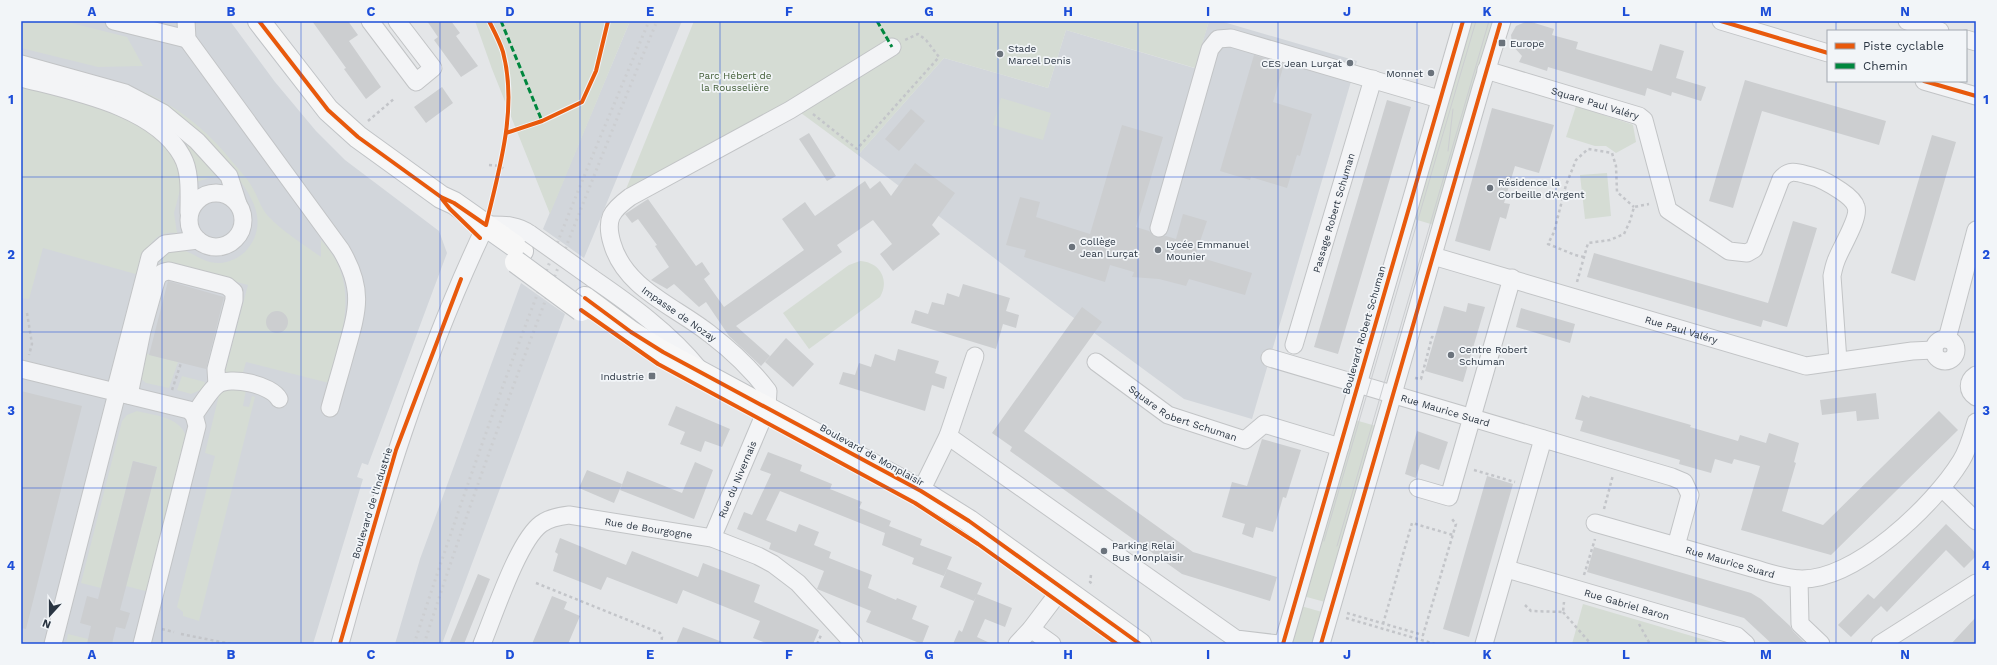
<svg xmlns="http://www.w3.org/2000/svg" width="1997" height="665" font-family="'Work Sans',sans-serif">
<style>
.built{fill:#d2d6db}
.green{fill:#d5dcd4}
.building{fill:#ccced0}
.lines{fill:none;stroke-linecap:round;stroke-linejoin:round}
.minor-casing{stroke:#c2c4c6;stroke-width:19}
.major-casing{stroke:#c0c3c6;stroke-width:24}
.path{stroke:#c3c5c9;stroke-width:2.5;stroke-dasharray:3 3;stroke-linecap:butt}
.minor{stroke:#f3f4f6;stroke-width:17}
.major{stroke:#f7f7f7;stroke-width:22}
.tram{stroke:#ccced1;stroke-width:1}
.rail{stroke:#ccced1;stroke-width:3;stroke-dasharray:2 4;stroke-linecap:butt}
.minor-bridge-casing{stroke:#c2c4c6;stroke-width:19;stroke-linecap:butt}
.major-bridge-casing{stroke:#c0c3c6;stroke-width:24;stroke-linecap:butt}
.minor-bridge{stroke:#f3f4f6;stroke-width:17}
.major-bridge{stroke:#f7f7f7;stroke-width:22}
.quiet{stroke:#00873e;stroke-width:3;stroke-dasharray:6 3;stroke-linecap:butt}
.cycleway-casing{stroke:#f2f5f8;stroke-width:6}
.cycleway{stroke:#e8590c;stroke-width:4}
.grid{fill:none;stroke:#1d4ed8;stroke-width:1;stroke-opacity:0.55}
.poi-dot{fill:#6b737c;stroke:#f2f5f8;stroke-width:1.5}
.labels{text-anchor:middle;dominant-baseline:central;stroke-width:3.5;stroke-linejoin:round;paint-order:stroke}
.poi-label{font-size:10px;fill:#2a3542;stroke:#f2f5f8;text-anchor:start}
.park-label{font-size:10px;fill:#425e37;stroke:#f2f5f8}
.street-label{font-size:10px;fill:#2a3542;stroke:#f2f5f8}
.neatline{fill:none;stroke:#1d4ed8;stroke-width:1.5}
.grid-label{font-size:13px;text-anchor:middle;font-weight:bold;fill:#1d4ed8}
</style>
<rect width="100%" height="100%" fill="#e4e6e8"/>
<path class="built" d="M21,21H230L275,82L316,131L345,160L439,231L447,253L368,465L362,463L357,477L363,479L313,644H21Z
M630,21H682L584,258L543,229Z
M1209,21H1220L1357,61L1252,419L1184,399L1059,307L858,155L944,58L1048,88L1066,30L1194,68Z
M521,283L565,314L442,644H395L420,559Z"/>
<path class="green" d="M21,21H63L127,37L143,66L98,67L21,48Z
M475,21H630L550,214L492,69Z
M694,21H1209L1195,68L1066,30L1048,88L944,58L858,155L801,113L634,205L624,194Z
M1470,21H1494L1434,225L1414,219Z
M21,82L75,95L158,134L178,162L181,186L174,213L177,233C150,230 145,254 139,275L43,248L29,299L21,298Z
M127,85C172,101 206,128 235,165C241,172 248,179 252,187C258,197 260,207 268,216C283,232 303,244 321,257V240C362,284 342,332 329,383L246,362L242,376L225,372L248,285L157,261C163,256 169,250 178,250C193,250 201,264 221,263C231,262 243,256 249,247C269,220 250,192 232,171L123,86Z
M1001,98L1051,113L1043,140L993,125Z
M1576,106L1631,124L1633,125L1636,142L1616,153L1606,146H1595L1566,137Z
M189,144L221,178H209L196,182L192,158L187,146Z
M1607,173L1611,216L1585,219L1580,175Z
M860,261C880,262 890,280 880,297L809,349L783,313L849,265Z
M144,353L178,362L169,388L146,383L140,378Z
M182,376L205,382L203,389L191,394L177,390Z
M227,388L246,390L243,406L249,407L252,396L255,397L199,621L183,616V612L177,607L215,456L205,453L219,395Z
M137,411C156,416 184,417 187,441L149,592L126,586L157,467L133,461L101,588L81,583L122,421L127,415Z
M1355,420L1376,426L1325,602L1303,596Z
M1583,604L1719,644H1572Z
M1301,606L1322,612L1312,644H1289Z
M68,634L88,639L87,644H66Z"/>
<path class="building" d="M312,21H348L358,35L349,41L381,87L366,99L344,69L346,68Z
M427,21H451L460,33L456,36L478,66L461,77L434,40L438,37Z
M1528,21L1554,29L1552,35L1578,42L1576,49L1652,71L1660,44L1684,51L1676,78L1706,87L1701,101L1672,92L1671,96L1647,88L1645,96L1548,67L1547,71L1519,62L1522,56L1512,45L1511,35L1516,26Z
M1254,55L1284,64L1273,102L1312,114L1300,156L1297,155L1287,188L1251,177L1250,180L1220,171Z
M1745,80L1886,121L1879,145L1762,111L1733,208L1709,201Z
M442,87L453,103L426,123L414,107Z
M1387,100L1411,107L1338,354L1314,347Z
M1492,108L1554,125L1539,173L1515,166L1504,203L1510,204L1506,219L1500,217L1490,251L1455,241Z
M911,109L925,121L899,151L885,139Z
M1122,125L1163,137L1136,227L1149,231L1156,237L1166,236L1176,239L1183,214L1207,221L1195,256L1252,273L1245,295L1189,279L1186,286L1159,279L1132,277L1134,272L1110,265L1105,282L1024,257L1026,250L1006,245L1020,197L1040,202L1036,217L1090,234Z
M809,133L836,176L827,181L799,139Z
M1932,135L1956,142L1915,281L1891,273Z
M915,163L955,193L932,225L940,234L893,271L880,254L892,244L873,220L837,245L842,252L736,326L770,356L761,366L729,336L706,302L699,307L674,284L667,289L651,280L669,267L655,246L657,245L638,219L632,223L625,214L648,199L696,266L702,262L710,274L704,279L724,307L804,250L782,219L805,202L815,216L865,181L870,189L880,181L891,196Z
M1793,221L1817,228L1787,327L1763,320L1761,327L1587,277L1594,253L1768,303Z
M168,281L224,297L206,369L149,355Z
M963,284L1010,298L1006,311L1019,315L1016,328L1003,324L996,349L911,323L915,310L928,314L932,302L944,305L947,293L959,297Z
M1468,303L1485,307L1463,382L1425,371L1444,306L1466,312Z
M1082,307L1102,322L1024,431L1193,552L1277,577L1270,601L1182,574L1010,451L1012,447L992,433Z
M1521,308L1575,324L1570,343L1516,327Z
M266 322a11 11 0 1 1 22 0a11 11 0 1 1-22 0Z
M786,338L814,364L793,387L765,362Z
M898,349L939,361L935,373L947,377L944,389L932,385L925,411L839,384L843,372L855,375L859,363L871,367L875,354L895,361Z
M21,391L82,406L26,629L21,628Z
M1876,393L1879,419L1857,421L1856,411L1822,415L1820,400Z
M1582,395L1589,398L1590,396L1691,425L1690,427L1738,441L1740,435L1766,443L1769,433L1799,443L1794,462L1796,463L1782,511L1823,525L1939,411L1958,430L1831,555L1741,530L1760,466L1734,459L1732,464L1715,459L1711,473L1679,464L1680,460L1580,431L1583,421L1575,419Z
M676,406L730,429L722,447L705,441L701,452L680,444L685,432L668,425Z
M1417,431L1448,442L1439,470L1422,464L1420,465L1416,478L1405,474Z
M1262,439L1301,450L1286,498L1283,497L1273,532L1256,527L1253,538L1242,534L1245,524L1222,517L1232,482L1247,486Z
M768,452L802,465L800,471L832,484L830,489L862,502L859,508L891,521L889,526L922,539L920,545L952,557L944,576L912,564L914,558L882,545L885,533L780,491L766,520L796,532L799,524L819,532L814,545L831,552L829,558L872,575L868,588L896,600L897,598L917,606L912,619L929,626L922,644L866,622L871,611L817,589L824,571L769,549L771,543L737,529L744,512L752,515L771,474L760,470Z
M133,461L157,467L120,610L130,613L125,629L116,627L112,644H87L91,626L80,623L87,596L98,599Z
M695,462L713,470L694,519L620,490L627,471L682,493Z
M587,470L622,484L614,503L579,488Z
M1487,476L1513,484L1469,637L1443,629Z
M1946,524L1976,553V556L1964,568L1946,550L1887,612L1881,606L1851,637L1838,625L1868,594L1874,599Z
M560,538L626,565L632,551L698,577L703,563L760,585L754,602L819,630L813,644H769L753,638L760,621L683,590L677,604L607,577L601,590L553,571L558,554L555,552Z
M1594,547L1751,593L1761,599L1790,626L1793,631L1806,644H1772L1744,618L1587,572Z
M947,569L982,583L974,601L940,587Z
M478,574L490,579L464,644H449Z
M977,594L1012,608L1005,627L985,619L977,637L992,644H953L959,630L962,632Z
M552,596L567,602L564,609L580,616L568,644H532Z
M1976,617V644H1951L1962,632Z
M683,627L725,643L724,644H676Z"/>
<g class="lines">
<g class="minor-casing">
<g id="minor">
<path d="M114,21L187,39"/>
<path d="M186,21L187,39L341,250C364,289 358,309 346,351C341,370 335,389 330,408"/>
<path d="M370,21L416,82L433,68L397,21"/>
<path d="M1721,21L1828,53"/>
<path d="M1907,21L1940,31"/>
<path d="M1966,39L1976,42"/>
<path d="M21,64L125,93L163,113L197,141L229,176L238,204"/>
<path id="s1" d="M1486,70L1639,116L1644,120L1668,210L1729,251L1747,253L1754,249L1781,179C1790,168 1799,173 1811,176C1823,179 1832,185 1841,191C1847,195 1854,200 1856,207C1860,218 1840,249 1836,261C1834,266 1833,271 1832,276L1838,361"/>
<path d="M21,78C71,91 155,106 182,156C191,172 189,195 189,213"/>
<path d="M1924,81L1976,96"/>
<circle cx="216" cy="220" r="27"/>
<path d="M1159,228L1210,49L1218,39L1231,38L1439,99"/>
<path id="s2" d="M1433,256L1806,366L1912,351L1934,350"/>
<path d="M592,278C630,304 670,333 699,369"/>
<circle cx="1945" cy="350" r="11"/>
<path d="M1947,339L1976,230"/>
<path id="s3" d="M1294,345L1373,79"/>
<path id="s4" d="M1270,358L1672,477L1684,482L1690,495L1676,546C1701,553 1727,561 1752,568C1767,572 1783,578 1799,579C1854,582 1934,505 1961,461C1968,450 1972,435 1976,422"/>
<path id="s5" d="M1096,362L1168,415L1245,440L1264,424L1340,447"/>
<path d="M21,369L189,410L194,415L197,426L142,644"/>
<path d="M1976,375C1967,381 1967,391 1976,397"/>
<path d="M115,392L150,257L165,244L198,240"/>
<path d="M129,395L142,331L156,281C158,274 162,272 169,271L227,286L234,292V300L216,369L217,385"/>
<path d="M194,415C200,407 210,390 217,385C230,375 272,385 279,399"/>
<path d="M948,436L1236,639L1279,644"/>
<path d="M1418,488L1449,497L1512,278"/>
<path d="M1942,488L1976,521"/>
<path d="M921,491L948,436L975,356"/>
<path d="M1595,523L1676,546"/>
<path id="s6" d="M712,538L762,420L767,407L768,391C752,370 731,350 710,334C675,306 625,289 612,243C605,219 611,211 630,197L790,110L892,47"/>
<path id="s7" d="M1507,569L1737,636L1746,644"/>
<path d="M1799,579L1800,624L1821,644"/>
<path d="M1031,629L1052,644"/>
<path d="M53,644L117,393"/>
<path d="M340,644C379,501 422,359 486,225C502,225 517,224 530,234"/>
<path id="s8" d="M482,644C494,615 518,541 541,524C549,518 560,516 569,515L712,538L758,556L773,564L798,583L854,644"/>
<path d="M1017,644L1031,629L1062,588"/>
<path d="M1283,644L1463,21"/>
<path d="M1321,644L1481,88L1502,21"/>
<path d="M1484,644L1543,439"/>
<path d="M1880,644L1976,583"/>
</g>
</g>
<g class="major-casing">
<path id="major" d="M259,21L328,110L358,137L441,197L454,203L522,251
M585,298L631,332L663,352L921,491L969,521L1140,644"/>
</g>
<path class="path" d="M813,114L857,149L939,57L926,40L918,34L905,40
M368,121L395,98
M489,165L500,166L505,170
M1584,257L1575,255L1548,244L1554,232L1566,185L1576,160L1588,149L1612,153L1616,166L1617,192L1634,207
M1577,282L1588,243L1610,240L1624,234L1630,221L1634,207L1649,204
M27,313L32,344L29,355
M1415,378L1421,379L1432,337L1435,338
M172,390L181,363
M1474,470L1515,482
M1604,509L1613,475
M1091,575L1090,582L1094,585
M1584,575L1595,539
M536,583L660,633L662,637L661,644
M1525,605L1531,611L1563,612L1564,602
M1563,612L1591,644
M1347,613L1423,635L1456,524L1452,519
M1346,618L1435,644
M1383,624L1412,523L1453,535
M1639,624L1650,644
M162,629L174,632
M181,634L231,644
M817,644L822,633"/>
<use href="#minor" class="minor"/>
<use href="#major" class="major"/>
<path class="tram" d="M1448,151L1453,109
M1324,541L1476,21
M1337,546L1489,21"/>
<path class="rail" d="M414,644C462,497 514,350 572,206C597,144 623,83 649,21
M424,644C492,433 572,226 657,21"/>
<g class="minor-bridge-casing">
<path id="minor-bridge" d="M530,234L592,278"/>
</g>
<g class="major-bridge-casing">
<path id="major-bridge" d="M516,262L581,310"/>
</g>
<use href="#minor-bridge" class="minor-bridge"/>
<use href="#major-bridge" class="major-bridge"/>
<path class="quiet" d="M501,21L542,121
M877,21L892,47"/>
<g class="cycleway-casing">
<path id="cycleway" d="M259,21L328,110L358,137L441,197L454,203L486,225C499,169 518,109 503,52C500,42 494,31 489,21
M1721,21L1828,53
M1924,81L1976,96
M506,133L542,121L582,102L596,71L608,21
M442,199L450,209L480,238
M585,298L631,332L663,352L921,491L969,521L1140,644
M581,310L658,364L915,503L978,544L1117,644
M340,644L396,450L461,279
M1283,644L1463,21
M1321,644L1500,24"/>
</g>
<use href="#cycleway" class="cycleway"/>
</g>
<path class="grid" d="M162,21V644M301,21V644M440,21V644M580,21V644M720,21V644M859,21V644M998,21V644M1138,21V644M1278,21V644M1417,21V644M1556,21V644M1696,21V644M1836,21V31M1836,81V644M21,177H1976M21,332H1976M21,488H1976"/>
<g class="poi-dot">
<rect x="1498" y="39" width="8" height="8" rx="2"/>
<circle cx="1000" cy="54" r="4"/>
<circle cx="1350" cy="63" r="4"/>
<circle cx="1431" cy="73" r="4"/>
<circle cx="1490" cy="188" r="4"/>
<circle cx="1072" cy="247" r="4"/>
<circle cx="1158" cy="250" r="4"/>
<circle cx="1451" cy="355" r="4"/>
<rect x="648" y="372" width="8" height="8" rx="2"/>
<circle cx="1104" cy="551" r="4"/>
</g>
<g class="labels">
<g class="poi-label">
<text x="1510" y="43">Europe</text>
<text x="1008" y="48">Stade<tspan x="1008" dy="12">Marcel Denis</tspan></text>
<text x="1342" y="63" text-anchor="end">CES Jean Lurçat</text>
<text x="1423" y="73" text-anchor="end">Monnet</text>
<text x="1498" y="182">Résidence la<tspan x="1498" dy="12">Corbeille d'Argent</tspan></text>
<text x="1080" y="241">Collège<tspan x="1080" dy="12">Jean Lurçat</tspan></text>
<text x="1166" y="244">Lycée Emmanuel<tspan x="1166" dy="12">Mounier</tspan></text>
<text x="1459" y="349">Centre Robert<tspan x="1459" dy="12">Schuman</tspan></text>
<text x="644" y="376" text-anchor="end">Industrie</text>
<text x="1112" y="545">Parking Relai<tspan x="1112" dy="12">Bus Monplaisir</tspan></text>
</g>
<g class="park-label">
<text x="735" y="75">Parc Hébert de<tspan x="735" dy="12">la Rousselière</tspan></text>
</g>
<g class="street-label">
<text stroke="none"><textPath href="#s1" startOffset="114">Square Paul Valéry</textPath></text>
<text stroke="none"><textPath href="#s3" startOffset="138">Passage Robert Schuman</textPath></text>
<text transform="translate(679 314) rotate(35)">Impasse de Nozay</text>
<text stroke="none"><textPath href="#s2" startOffset="259">Rue Paul Valéry</textPath></text>
<text transform="translate(1364 330) rotate(-74)">Boulevard Robert Schuman</text>
<text stroke="none"><textPath href="#s4" startOffset="183">Rue Maurice Suard</textPath></text>
<text stroke="none"><textPath href="#s5" startOffset="102">Square Robert Schuman</textPath></text>
<text transform="translate(872 455) rotate(29)">Boulevard de Monplaisir</text>
<text stroke="none"><textPath href="#s6" startOffset="64">Rue du Nivernais</textPath></text>
<text transform="translate(372 503) rotate(-73)">Boulevard de l'Industrie</text>
<text stroke="none"><textPath href="#s8" startOffset="245">Rue de Bourgogne</textPath></text>
<text stroke="none"><textPath href="#s4" startOffset="556">Rue Maurice Suard</textPath></text>
<text stroke="none"><textPath href="#s7" startOffset="125">Rue Gabriel Baron</textPath></text>
</g>
</g>
<rect width="1997" height="665" fill="none" stroke="#f2f5f8" stroke-width="44"/>
<rect x="1827" y="30" width="140" height="52" fill="#f2f5f8" stroke="#a2a8af"/>
<rect x="1835" y="43" width="20" height="6" fill="#e8590c" stroke="#a2a8af"/>
<text x="1863" y="50" font-size="12" fill="#2a3542">Piste cyclable</text>
<rect x="1835" y="63" width="20" height="6" fill="#00873e" stroke="#a2a8af"/>
<text x="1863" y="70" font-size="12" fill="#2a3542">Chemin</text>
<g transform="translate(50 615) rotate(201)" stroke="#f2f5f8" stroke-width="3" paint-order="stroke">
<path d="M0-3L7 15L0 10L-7 15Z" fill="#2a3542"/>
<text y="-6" font-size="11" font-weight="bold" text-anchor="middle" fill="#2a3542">N</text>
</g>
<rect x="22" y="22" width="1953" height="621" class="neatline"/>
<g class="grid-label">
<text x="92" y="16">A</text>
<text x="231" y="16">B</text>
<text x="371" y="16">C</text>
<text x="510" y="16">D</text>
<text x="650" y="16">E</text>
<text x="789" y="16">F</text>
<text x="929" y="16">G</text>
<text x="1068" y="16">H</text>
<text x="1208" y="16">I</text>
<text x="1347" y="16">J</text>
<text x="1487" y="16">K</text>
<text x="1626" y="16">L</text>
<text x="1766" y="16">M</text>
<text x="1905" y="16">N</text>
<text x="11" y="104">1</text>
<text x="1986" y="104">1</text>
<text x="11" y="259">2</text>
<text x="1986" y="259">2</text>
<text x="11" y="415">3</text>
<text x="1986" y="415">3</text>
<text x="11" y="570">4</text>
<text x="1986" y="570">4</text>
<text x="92" y="659">A</text>
<text x="231" y="659">B</text>
<text x="371" y="659">C</text>
<text x="510" y="659">D</text>
<text x="650" y="659">E</text>
<text x="789" y="659">F</text>
<text x="929" y="659">G</text>
<text x="1068" y="659">H</text>
<text x="1208" y="659">I</text>
<text x="1347" y="659">J</text>
<text x="1487" y="659">K</text>
<text x="1626" y="659">L</text>
<text x="1766" y="659">M</text>
<text x="1905" y="659">N</text>
</g>
</svg>
